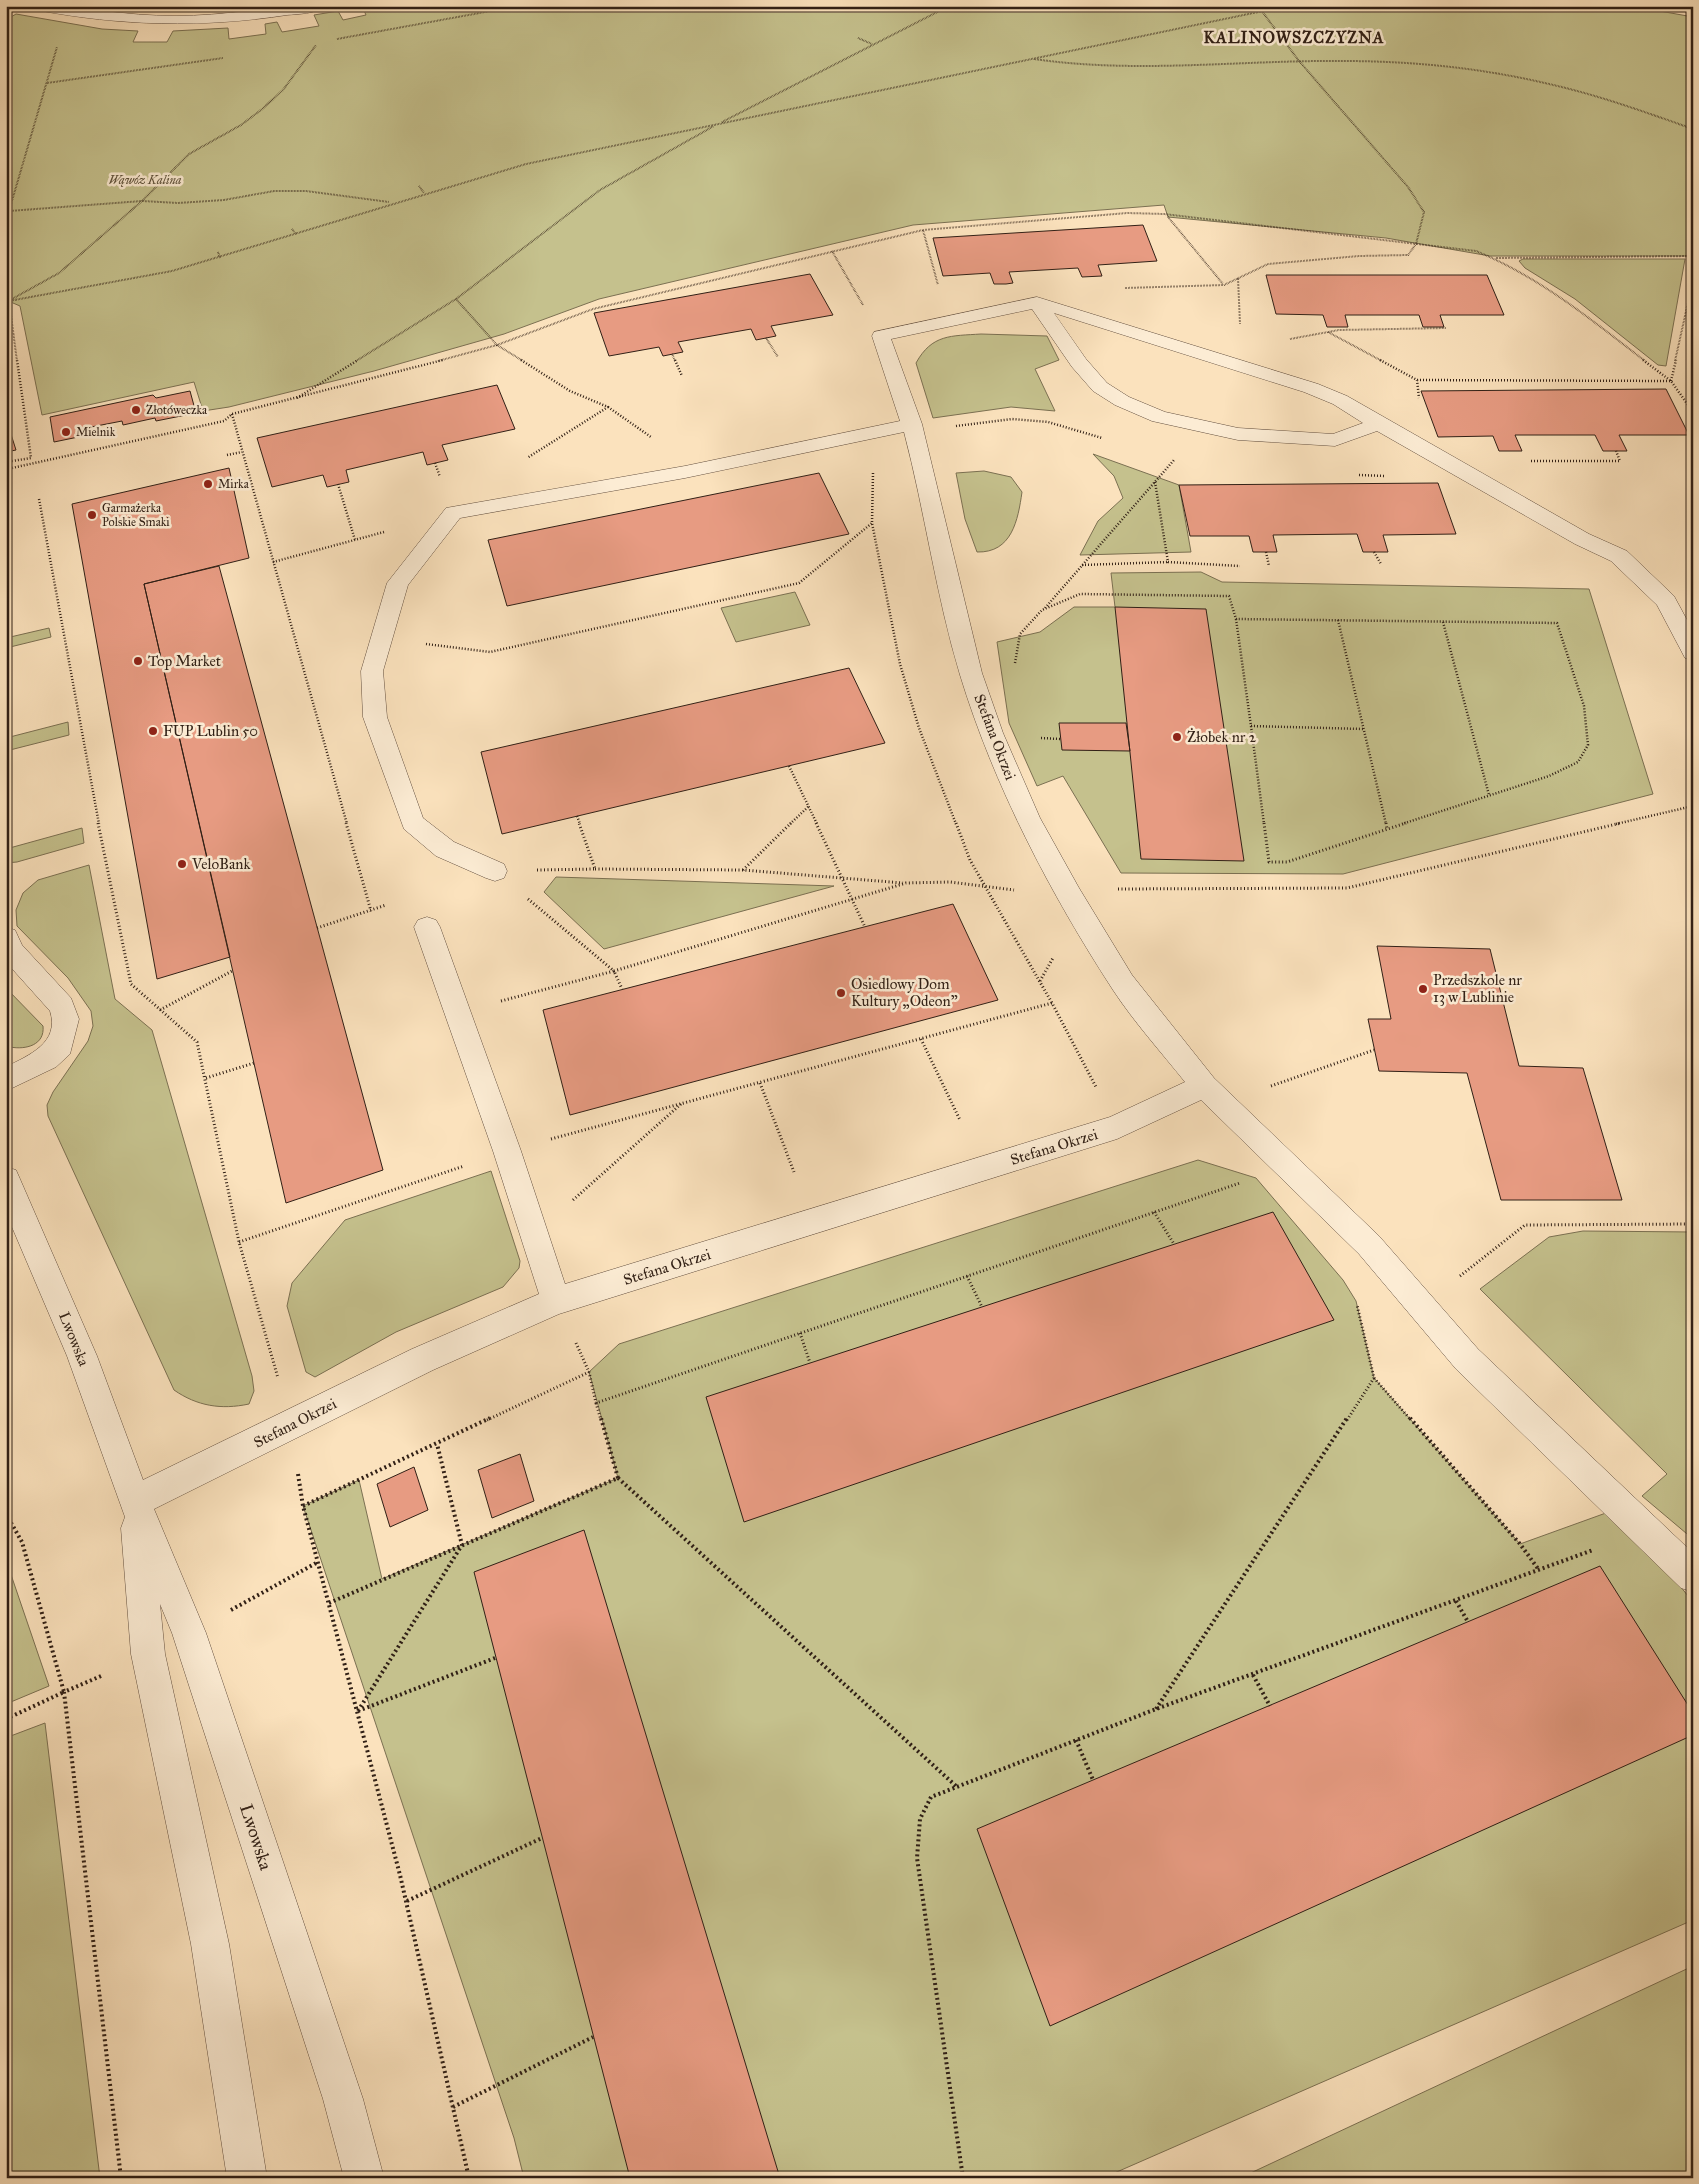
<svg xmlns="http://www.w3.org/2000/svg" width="1699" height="2184" font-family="'IM FELL Great Primer',serif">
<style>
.green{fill:#c5c18d;stroke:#7b7052}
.building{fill:#e79b82;stroke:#312016}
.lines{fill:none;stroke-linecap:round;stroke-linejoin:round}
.minor-casing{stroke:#645040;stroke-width:1}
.path-far3{stroke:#312016;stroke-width:2;stroke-dasharray:0.5 1;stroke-linecap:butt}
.path-far2{stroke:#312016;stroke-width:2.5;stroke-dasharray:1 2;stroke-linecap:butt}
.path-far1{stroke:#312016;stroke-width:3;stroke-dasharray:1 2.5;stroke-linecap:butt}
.path{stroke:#312016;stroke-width:4;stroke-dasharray:2 3;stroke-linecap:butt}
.minor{fill:#fcecd4;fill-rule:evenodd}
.poi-dot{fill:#8f2418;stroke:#fcecd4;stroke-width:2}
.labels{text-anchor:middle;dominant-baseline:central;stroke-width:5;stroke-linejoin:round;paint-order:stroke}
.far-park-label{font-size:12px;font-style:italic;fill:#5d503a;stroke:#fcecd4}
.far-poi-label{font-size:12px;fill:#312016;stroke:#fcecd4;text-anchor:start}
.poi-label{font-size:15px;fill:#312016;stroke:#fcecd4;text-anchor:start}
.street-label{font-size:15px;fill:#312016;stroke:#fcecd4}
.far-district-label{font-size:16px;font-weight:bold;letter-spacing:1px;fill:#312016;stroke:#fcecd4}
.near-street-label{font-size:18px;fill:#312016;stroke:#fcecd4}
</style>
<rect width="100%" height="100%" fill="#fbe2bd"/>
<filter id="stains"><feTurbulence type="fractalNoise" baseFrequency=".004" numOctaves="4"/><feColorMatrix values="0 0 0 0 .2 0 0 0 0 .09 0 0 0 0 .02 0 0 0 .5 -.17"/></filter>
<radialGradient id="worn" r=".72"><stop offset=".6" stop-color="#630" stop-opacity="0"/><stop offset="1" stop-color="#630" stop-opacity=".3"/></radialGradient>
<path class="green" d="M362,6H386L390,11L413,6H1632L1693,17V256H1490L1386,238L1168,217L1164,205L913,225L599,299L504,334L374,371L229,407L203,411L194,382L42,415L20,306L6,300V20L16,14L102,29L138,31L133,42H167L173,31L228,28L229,39L266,34L265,24L277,22L282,32L319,26L314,15L338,11L343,20L366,15Z
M1523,259H1685L1666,366L1658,365L1575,299L1525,268L1519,261Z
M981,334L1047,336L1059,360L1035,369L1055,411L1011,407L933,418L916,363C932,334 951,336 981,334Z
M1093,454L1179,485L1191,552L1080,555L1098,521L1123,498L1114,476Z
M984,471L1011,477L1022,492C1018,520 1012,553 977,552L965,519L956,473Z
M1201,572L1222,582L1589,589L1653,794L1343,874L1121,873L1063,776L1037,786L1009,723L997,642L1040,632L1074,607H1115L1111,573Z
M795,592L810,625L736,642L721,608Z
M49,628L51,637L6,648V638Z
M68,722L69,735L6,751V738Z
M82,828L84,843L17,862L6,863V849Z
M89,865L115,999L152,1030L252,1376L254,1391L249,1404C221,1410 197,1406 174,1390L48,1116L47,1105L53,1092L88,1041L93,1026L91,1011L68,978L17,926L16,910L23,893L38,880Z
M556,877L834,886L604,949L544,892Z
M6,988L43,1026C45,1045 26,1050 10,1047L6,1040Z
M1198,1160L1256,1178L1343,1280L1356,1301L1374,1378L1520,1544L1617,1509L1693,1602V1920L1103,2178H524L514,2138L303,1506L359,1480L382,1579L618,1478L589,1372L619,1344Z
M491,1171L520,1261L519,1268L503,1287L396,1332L315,1377L306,1372L287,1306L292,1283L345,1220Z
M1583,1231L1693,1232V1539L1642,1496L1667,1474L1480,1289L1549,1237Z
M6,1560L49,1686L6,1704Z
M45,1723L100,2178H6V1742L8,1737Z
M1693,1966V2178H1240Z"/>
<path class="building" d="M1143,225L1157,261L1098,265L1102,276L1082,277L1078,268L1009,272L1013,283L1006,284H994L990,273L943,276L933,238Z
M810,274L833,315L771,326L776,336L756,340L751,329L678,342L683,352L663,356L659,347L609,356L594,313Z
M1266,275H1487L1504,315H1440L1444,327H1423L1419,315H1345L1348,327H1327L1323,315L1276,314Z
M497,385L515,429L442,445L448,460L427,465L423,452L346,470L349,482L327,487L323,475L272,487L257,438Z
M1666,389L1689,435H1619L1627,451H1603L1595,435H1515L1522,451H1499L1493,436L1438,437L1421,391Z
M190,391L196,413L156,421L155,418L123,425L122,421L86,428L88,435L54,442L50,417L153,395L156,398Z
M9,428L16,450L6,452V429Z
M229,468L249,558L144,584L230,957L157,979L72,504Z
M819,473L849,534L507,606L488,540Z
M1438,483L1456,534L1383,535L1388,552H1363L1357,534L1273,535L1277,552H1253L1249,536H1190L1179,485Z
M219,566L383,1170L286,1203L144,584Z
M1115,607L1206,609L1244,861L1141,859Z
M849,668L885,743L502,834L481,752Z
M1059,723H1126L1130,751L1062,750Z
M953,904L998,1000L570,1115L543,1010Z
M1377,946L1490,949L1519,1066L1583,1068L1622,1200H1501L1467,1073L1379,1071L1368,1019H1391Z
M1273,1212L1334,1320L744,1522L706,1397Z
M520,1454L534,1501L492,1518L478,1470Z
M414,1467L428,1510L390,1527L377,1484Z
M584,1530L780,2178H630L474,1572Z
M1600,1566L1693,1713V1735L1050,2026L977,1829Z"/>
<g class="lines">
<g class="minor-casing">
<path id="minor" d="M30,6C78,6 126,16 175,16C224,16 273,6 323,6C317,14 297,14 287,15C203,28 121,26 37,10Z
M1684,6H1693V11Z
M1037,297L1318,384L1347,396L1589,534L1627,551L1674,596L1693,631V661L1685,658L1657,605L1611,561L1575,544L1377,431L1335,446L1238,440L1152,421L1115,405L1093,391L1072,367L1032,309L891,339L922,424L982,673L1003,733L1040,818L1079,888L1132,975L1214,1078L1379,1236L1478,1349L1693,1553V1592L1681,1588L1456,1369L1359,1254L1201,1100L1117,1139L559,1314L433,1370L154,1509L206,1633L363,2099L384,2178H344L323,2099L172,1633L160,1604L165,1654L229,1944L267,2178H227L191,1944L131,1654L121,1528L125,1517L67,1356L6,1213V1167L16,1170L20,1179L97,1356L143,1480L412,1349L539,1294L493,1151L414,927L418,920L427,917L436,920L440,927L521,1151L565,1284L1110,1117L1185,1082C1161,1052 1134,1022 1113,990C1050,893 994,786 960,675C936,596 925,512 904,432L685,478L460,518L408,585L383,671L387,717L423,818L454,842L504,864L507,871L504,878L495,881L486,878L436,856L404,829L363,717L361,671L387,583L446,508L685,466L900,421L872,336L874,332ZM1054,313L1304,392L1333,404L1363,423L1333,434L1238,428L1165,412L1129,397L1107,383L1086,359Z
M6,927L15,930L22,945L71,998L79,1019L70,1054L56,1067L6,1091V1067C29,1055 60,1043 50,1011L6,962Z"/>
</g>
<path class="path-far3" d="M858,38L872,44
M337,39L485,12L505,6
M1034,59C1137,74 1239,60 1343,61C1412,61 1482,68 1549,84C1598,95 1645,112 1693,129
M47,83L223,58
M722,122L949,6
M419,186L424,193
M9,211L142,201L178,203L224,200L274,191H306L389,202
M1168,217L1223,284
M292,229L296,234
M923,230L938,285
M6,233L9,211L57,47
M832,251L863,305
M218,252L220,258
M1496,258L1693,256
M1238,278L1240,324
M6,280L9,300
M1125,288L1224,285L1268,264L1359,256L1408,255L1416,244L1424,212L1408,187L1299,61L1258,6
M6,298L10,308L17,361
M12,299L59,273L142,201L189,154L241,125L261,110L283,90L316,45
M456,299L497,345L593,309L923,230L1127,213L1164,214L1476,251C1541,278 1590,319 1645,361
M9,301L172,271L526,164L1263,11L1307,6
M1328,332L1382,361
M766,338L778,357
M1290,339L1339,330L1446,328
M672,354L675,361
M356,361L456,299L600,190L714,126
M438,361L497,345L523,361
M1675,361L1693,280"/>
<path class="path-far2" d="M521,360L570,391L608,407L527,458
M675,360L682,376
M1380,360L1417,380L1419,398
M1643,360L1671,381L1693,412
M1417,380L1671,381
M1671,381L1676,360
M297,398L358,360
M608,407L651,437
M232,414L347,824
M956,426L1012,419L1048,422L1102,438
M227,455L242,452
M1531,461H1620L1616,451
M6,462L31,458L17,360
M435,463L440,477
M12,468L224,421L232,414L443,360
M873,473L872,523L900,664L919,728L956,824
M1359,475L1385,476
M1155,482L1168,562L1240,566
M338,484L355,540
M39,499L99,824
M1266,552L1269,566
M1374,552L1381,564
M273,562L384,532
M1082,565L1168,562
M1045,608L1174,460
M1236,619L1251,726L1364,729
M1338,620L1386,824
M1443,622L1489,795
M426,644L490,652L799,583L872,523
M1015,663L1020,634L1042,610L1080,594L1229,596L1236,619L1557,623L1584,706L1588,745L1578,762L1549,776L1402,824
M1251,726L1264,824
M1041,738L1060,739
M789,766L817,824
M577,816L580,824
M790,824L809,806
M1616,824L1693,806"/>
<path class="path-far1" d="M98,823L131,984L197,1042L239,1242L278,1378
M346,823L371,911
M816,823L865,927
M956,823L970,860L1052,1003L1096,1087
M1264,823L1269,862H1287L1406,823
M1386,823L1387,829
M595,869L743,870L903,883
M537,870L595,869L579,823
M743,870L791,823
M1118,889L1347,888L1621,823
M528,899L614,971L906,883L950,882L1014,890
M317,928L386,905
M1040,981L1053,958
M501,1001L614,971L622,989
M160,1010L232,971
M921,1039L960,1120
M206,1078L254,1063
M760,1083L794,1172
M1271,1086L1374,1050
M551,1139L1052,1003
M573,1200L681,1104
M1154,1212L1174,1244
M239,1242L464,1166
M967,1276L982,1307
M1460,1276L1525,1225L1693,1224
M800,1333L810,1363
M576,1343L589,1372L596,1403L1240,1183
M1374,1378L1411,1420
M596,1403L601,1420
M487,1420L589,1372
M1347,1420L1374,1378L1357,1305"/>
<path class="path" d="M1410,1418L1520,1544L1539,1570
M298,1474L303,1506L400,1875L469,2178
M618,1478L956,1786
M303,1506L490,1418
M6,1514L22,1542L64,1692L6,1719
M1456,1601L1468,1622
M329,1603L618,1478L601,1418
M231,1610L318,1562
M1253,1675L1270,1706
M101,1676L64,1692L121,2178
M1156,1709L1347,1418
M358,1711L462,1545L437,1444
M358,1711L495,1658
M1076,1740L1093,1780
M407,1901L542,1838
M453,2107L593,2037
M963,2178L917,1858L920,1819L931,1797L1156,1709L1593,1550"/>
<use href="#minor" class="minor"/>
</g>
<g class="poi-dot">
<circle cx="136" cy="410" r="5"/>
<circle cx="66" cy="432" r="5"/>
<circle cx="208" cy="484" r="5"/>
<circle cx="92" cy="515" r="5"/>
<circle cx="138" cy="661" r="5"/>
<circle cx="153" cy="731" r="5"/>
<circle cx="1177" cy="737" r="5"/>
<circle cx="182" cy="864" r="5"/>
<circle cx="1423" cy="989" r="5"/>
<circle cx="841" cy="993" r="5"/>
</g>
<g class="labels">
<g class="far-park-label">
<text x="145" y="180">Wąwóz Kalina</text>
</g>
<g class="far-poi-label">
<text x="146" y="410">Złotóweczka</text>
<text x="76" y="432">Mielnik</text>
<text x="218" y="484">Mirka</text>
<text x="102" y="508">Garmażerka<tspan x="102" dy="14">Polskie Smaki</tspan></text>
</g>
<g class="poi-label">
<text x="148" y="661">Top Market</text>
<text x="163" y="731">FUP Lublin 50</text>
<text x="1187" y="737">Żłobek nr 2</text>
<text x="192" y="864">VeloBank</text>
<text x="1433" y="980">Przedszkole nr<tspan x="1433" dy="17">13 w Lublinie</tspan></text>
<text x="851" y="984">Osiedlowy Dom<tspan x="851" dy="17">Kultury „Odeon”</tspan></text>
</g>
<g class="street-label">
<text transform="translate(995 737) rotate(69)">Stefana Okrzei</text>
<text transform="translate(1054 1147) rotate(-17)">Stefana Okrzei</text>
<text transform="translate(667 1267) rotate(-17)">Stefana Okrzei</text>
<text transform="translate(74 1339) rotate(68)">Lwowska</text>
<text transform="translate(295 1423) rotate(-27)">Stefana Okrzei</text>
</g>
<g class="far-district-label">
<text x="1294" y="37">KALINOWSZCZYZNA</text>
</g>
<g class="near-street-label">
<text transform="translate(256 1837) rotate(72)">Lwowska</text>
</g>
</g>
<rect width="1699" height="2184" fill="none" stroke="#fbe2bd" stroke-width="25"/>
<rect x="8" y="8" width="1684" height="2169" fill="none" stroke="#312016" stroke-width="2.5"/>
<rect x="12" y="12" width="1674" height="2159" fill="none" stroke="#312016"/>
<rect width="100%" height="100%" filter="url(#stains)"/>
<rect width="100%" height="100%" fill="url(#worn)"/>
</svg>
